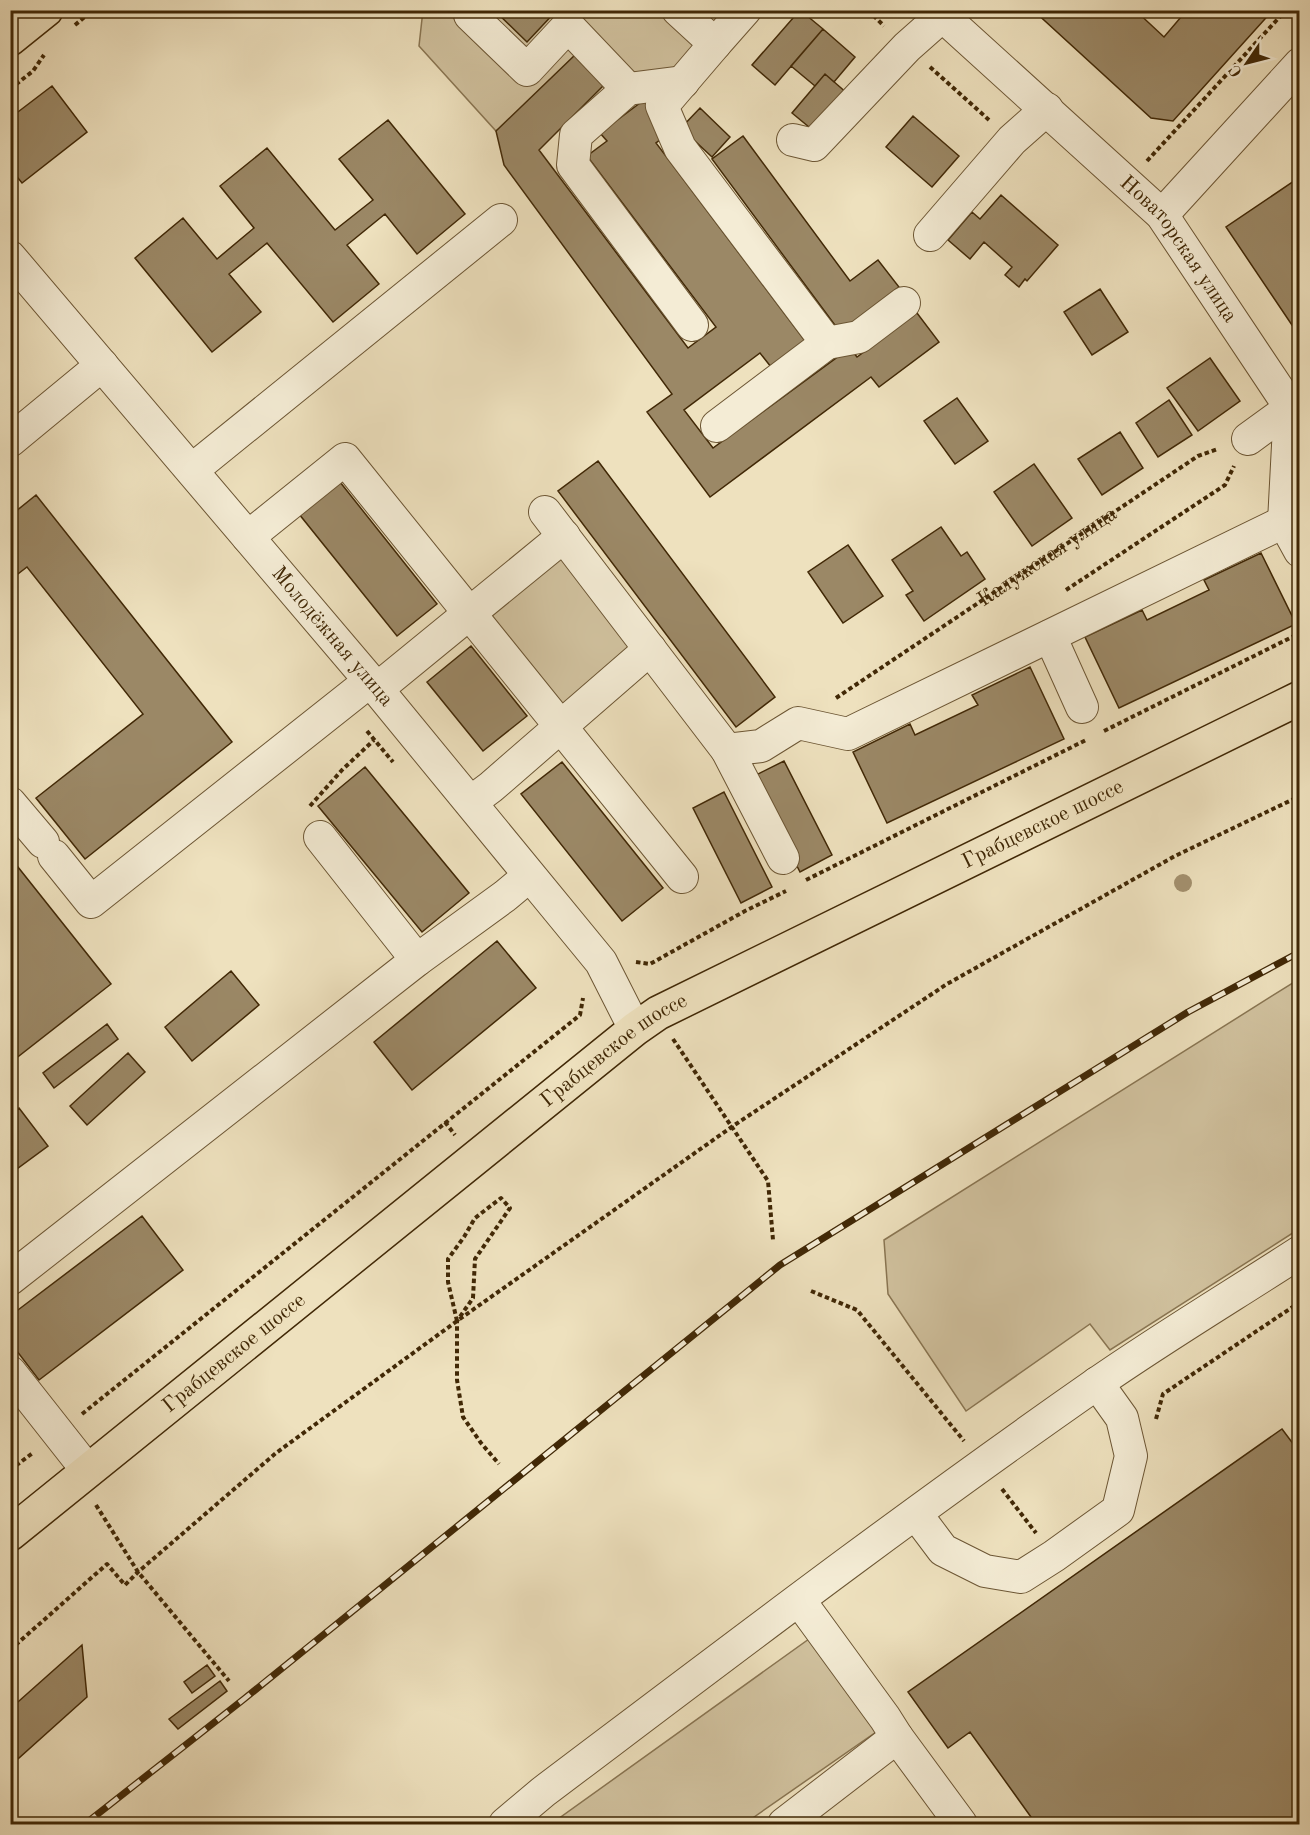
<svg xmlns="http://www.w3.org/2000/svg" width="1310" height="1835" font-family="'Old Standard TT',serif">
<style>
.green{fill:#d1c29f;stroke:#897552;stroke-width:1.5}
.building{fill:#9b8866;stroke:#412806;stroke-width:1.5}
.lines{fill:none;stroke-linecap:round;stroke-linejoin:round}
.minor-casing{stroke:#6c5634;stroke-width:34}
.major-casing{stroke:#412806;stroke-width:36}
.path{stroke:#412806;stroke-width:4;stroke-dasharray:4.5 3;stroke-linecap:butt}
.minor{stroke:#f4ecd5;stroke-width:32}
.major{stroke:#eee1be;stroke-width:33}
.rail-casing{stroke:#412806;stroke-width:7}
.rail{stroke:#f4ecd5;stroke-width:4.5;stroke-dasharray:14;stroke-linecap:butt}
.tree{fill:#a3906e}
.labels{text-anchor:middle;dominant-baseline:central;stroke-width:5;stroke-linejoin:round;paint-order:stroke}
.street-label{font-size:21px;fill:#412806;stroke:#f4ecd5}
</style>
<rect width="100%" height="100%" fill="#eee1be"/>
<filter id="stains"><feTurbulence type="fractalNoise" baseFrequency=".00333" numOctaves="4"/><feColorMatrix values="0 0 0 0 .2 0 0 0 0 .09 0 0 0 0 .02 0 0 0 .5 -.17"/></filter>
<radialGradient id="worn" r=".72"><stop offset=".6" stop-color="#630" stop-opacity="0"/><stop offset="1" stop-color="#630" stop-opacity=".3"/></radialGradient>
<path class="green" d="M423,10L669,11L707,45L656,106L606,83L496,131L419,46Z
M561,553L633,646L560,707L486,614Z
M1299,979V1229L1110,1350L1090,1324L966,1411L888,1294L884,1240Z
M809,1639L876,1732L744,1824H551Z"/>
<path class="building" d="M494,10H557L527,42Z
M800,10L823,29L775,85L752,65Z
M1033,10H1135L1164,37L1187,10H1273L1173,121L1151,118Z
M823,29L855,57L834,82L825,74L815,86L791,66Z
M577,53L606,83L539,150L688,348L716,327L587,156L607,141L600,133L644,100L669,133L656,143L806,342L771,367L760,353L684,410L713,448L850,348L857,357L917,313L939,342L879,387L871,377L710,497L647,412L672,394L504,165L496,131Z
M825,74L848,94L815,132L792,113Z
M52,86L87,132L22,183L10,168V118Z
M700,108L730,137L712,157L681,128Z
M913,116L959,156L932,187L886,147Z
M388,120L465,214L417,254L385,214L347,245L379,284L333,322L267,243L229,274L261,312L212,352L135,258L183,218L217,259L254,228L220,186L267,148L335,230L373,200L339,159Z
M743,136L850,281L878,260L899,287L840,332L712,159Z
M1300,177V337L1226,227Z
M1001,195L1058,245L1027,281L1025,279L1019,287L1005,275L1012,267L984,242L970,259L948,240L972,212L980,219Z
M1100,289L1128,332L1092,355L1064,312Z
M1210,358L1240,401L1198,431L1167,388Z
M957,398L988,441L955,464L924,421Z
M1169,400L1192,435L1158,457L1136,423Z
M1120,432L1143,468L1102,495L1078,459Z
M598,461L775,697L736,727L558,491Z
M1034,464L1072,518L1032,546L994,492Z
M336,477L437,604L397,636L295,509Z
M36,495L232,742L85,859L36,798L143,714L27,567L10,580V516Z
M941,527L961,556L967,552L985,579L924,621L906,595L913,591L892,560Z
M848,545L883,596L843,623L808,572Z
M1261,553L1296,624L1119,708L1085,637L1142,610L1147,620L1209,590L1204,580Z
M471,646L527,716L483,751L427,682Z
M1030,667L1064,739L887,823L853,752L910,724L915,735L978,705L972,695Z
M784,761L832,855L800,872L752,777Z
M562,762L663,888L622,921L521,794Z
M365,767L469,893L422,932L318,806Z
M724,792L772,887L741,903L693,808Z
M10,857L111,984L10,1063Z
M497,941L536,988L412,1090L374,1042Z
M231,971L259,1005L192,1061L165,1027Z
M107,1024L118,1039L54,1088L43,1073Z
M128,1053L145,1072L87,1125L70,1106Z
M19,1108L48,1146L10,1174V1115Z
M142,1216L183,1270L39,1380L10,1342V1316Z
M1282,1429L1300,1453V1824H1036L970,1732L948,1748L908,1692Z
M82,1645L87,1697L10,1766V1709Z
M207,1665L215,1676L192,1693L184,1682Z
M220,1681L227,1691L178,1729L169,1719Z"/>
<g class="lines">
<g class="minor-casing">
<g id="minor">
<path d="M678,10L715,44L745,10"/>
<path id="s2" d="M936,10L1162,215L1290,407L1284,522L1300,551"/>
<path d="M470,15L527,70L568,26L628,89"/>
<path d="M715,44L662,106L680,148L827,343L717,426"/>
<path d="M683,82L628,89L576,135L573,165L692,325"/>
<path d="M793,140L814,145L907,47L942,16"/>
<path d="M1162,215L1300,64"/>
<path d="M930,235L1012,140L1047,109"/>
<path id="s3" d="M10,257L377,689L601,962L635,1029"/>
<path d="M827,343L859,337L904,303"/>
<path d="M1248,439L1300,401"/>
<path d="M10,441L102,365"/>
<path d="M192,470L501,220"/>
<path d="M545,512L727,750L761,746L798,723L848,734L1300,514"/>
<path d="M248,537L345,459L682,877"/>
<path d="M1050,636L1082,707"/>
<path d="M377,689L564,536"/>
<path d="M727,750L783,858"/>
<path d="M471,802L491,787L650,649"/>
<path d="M10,803L43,842"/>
<path d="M320,837L417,960"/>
<path d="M54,856L91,902L370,681"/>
<path d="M10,1279L417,960L505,896L529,876"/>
<path d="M10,1372L88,1471"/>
<path d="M916,1514L943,1550L985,1571L1021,1577L1054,1556L1118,1510L1131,1456L1122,1418L1097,1383"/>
<path d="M799,1600L885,1718L897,1737"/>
<path d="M505,1824L543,1792C726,1654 908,1515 1096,1384C1162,1338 1232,1296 1300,1252"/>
<path d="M784,1824L897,1737L961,1824"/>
</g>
</g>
<g class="major-casing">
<g id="major">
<path d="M10,39L46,10"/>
<path id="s4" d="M10,1534L635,1029L658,1013L1300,698"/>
</g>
</g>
<g class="path">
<path d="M868,10L884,26"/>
<path d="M75,25L93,10"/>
<path d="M930,67L989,120"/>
<path d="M10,89L33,71L44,55"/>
<path d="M1147,161L1286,10"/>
<path d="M1066,590L1225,485L1234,466"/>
<path id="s1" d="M836,698L1198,456L1218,449"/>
<path d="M367,731L393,762"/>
<path d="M1104,731L1300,633"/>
<path d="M310,806L342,770L374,740"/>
<path d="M806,880L1086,740"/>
<path d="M636,962L650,964L745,911L786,891"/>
<path d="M673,1039L768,1181L773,1240"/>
<path d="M445,1122L455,1135"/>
<path d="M811,1291L857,1310L964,1441"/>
<path d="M457,1321L448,1282V1259L464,1237L475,1218L501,1198L510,1208L475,1259L473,1298L457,1321V1380L463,1417L481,1443L499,1464"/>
<path d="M82,1414L580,1015L583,998"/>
<path d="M1156,1419L1163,1394L1300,1302"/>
<path d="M10,1470L34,1452"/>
<path d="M1002,1489L1036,1533"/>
<path d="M96,1505L138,1572L229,1681"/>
<path d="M10,1650L107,1564L125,1585L138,1572L276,1453L457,1321L733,1126L947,984L1175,856L1300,796"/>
</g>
<use href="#minor" class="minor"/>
<use href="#major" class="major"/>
<g class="rail-casing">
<path id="rail" d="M85,1824L244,1699L780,1265L1188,1012L1300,952"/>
</g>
<use href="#rail" class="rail"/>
</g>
<circle class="tree" cx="1183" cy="883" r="9"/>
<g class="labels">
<g class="street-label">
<text stroke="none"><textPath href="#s2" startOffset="342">Новаторская улица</textPath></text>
<text stroke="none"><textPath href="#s1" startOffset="254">Калужская улица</textPath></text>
<text stroke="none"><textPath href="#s3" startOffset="498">Молодёжная улица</textPath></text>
<text stroke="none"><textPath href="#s4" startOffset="1260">Грабцевское шоссе</textPath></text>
<text stroke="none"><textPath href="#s4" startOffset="774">Грабцевское шоссе</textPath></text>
<text stroke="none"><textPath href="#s4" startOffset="288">Грабцевское шоссе</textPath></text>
</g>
</g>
<rect width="1310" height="1835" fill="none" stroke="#eee1be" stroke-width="36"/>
<rect x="12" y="12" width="1286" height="1811" fill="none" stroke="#412806" stroke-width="3"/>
<rect x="18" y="18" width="1274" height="1799" fill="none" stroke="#412806" stroke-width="1.5"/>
<g transform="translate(1247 63) rotate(235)" stroke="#f4ecd5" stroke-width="4.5" paint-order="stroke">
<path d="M0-4.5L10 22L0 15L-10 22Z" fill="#412806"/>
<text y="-9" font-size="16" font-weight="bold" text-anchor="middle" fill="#412806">С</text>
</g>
<rect width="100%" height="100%" filter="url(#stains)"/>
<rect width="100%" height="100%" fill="url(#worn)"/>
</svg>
